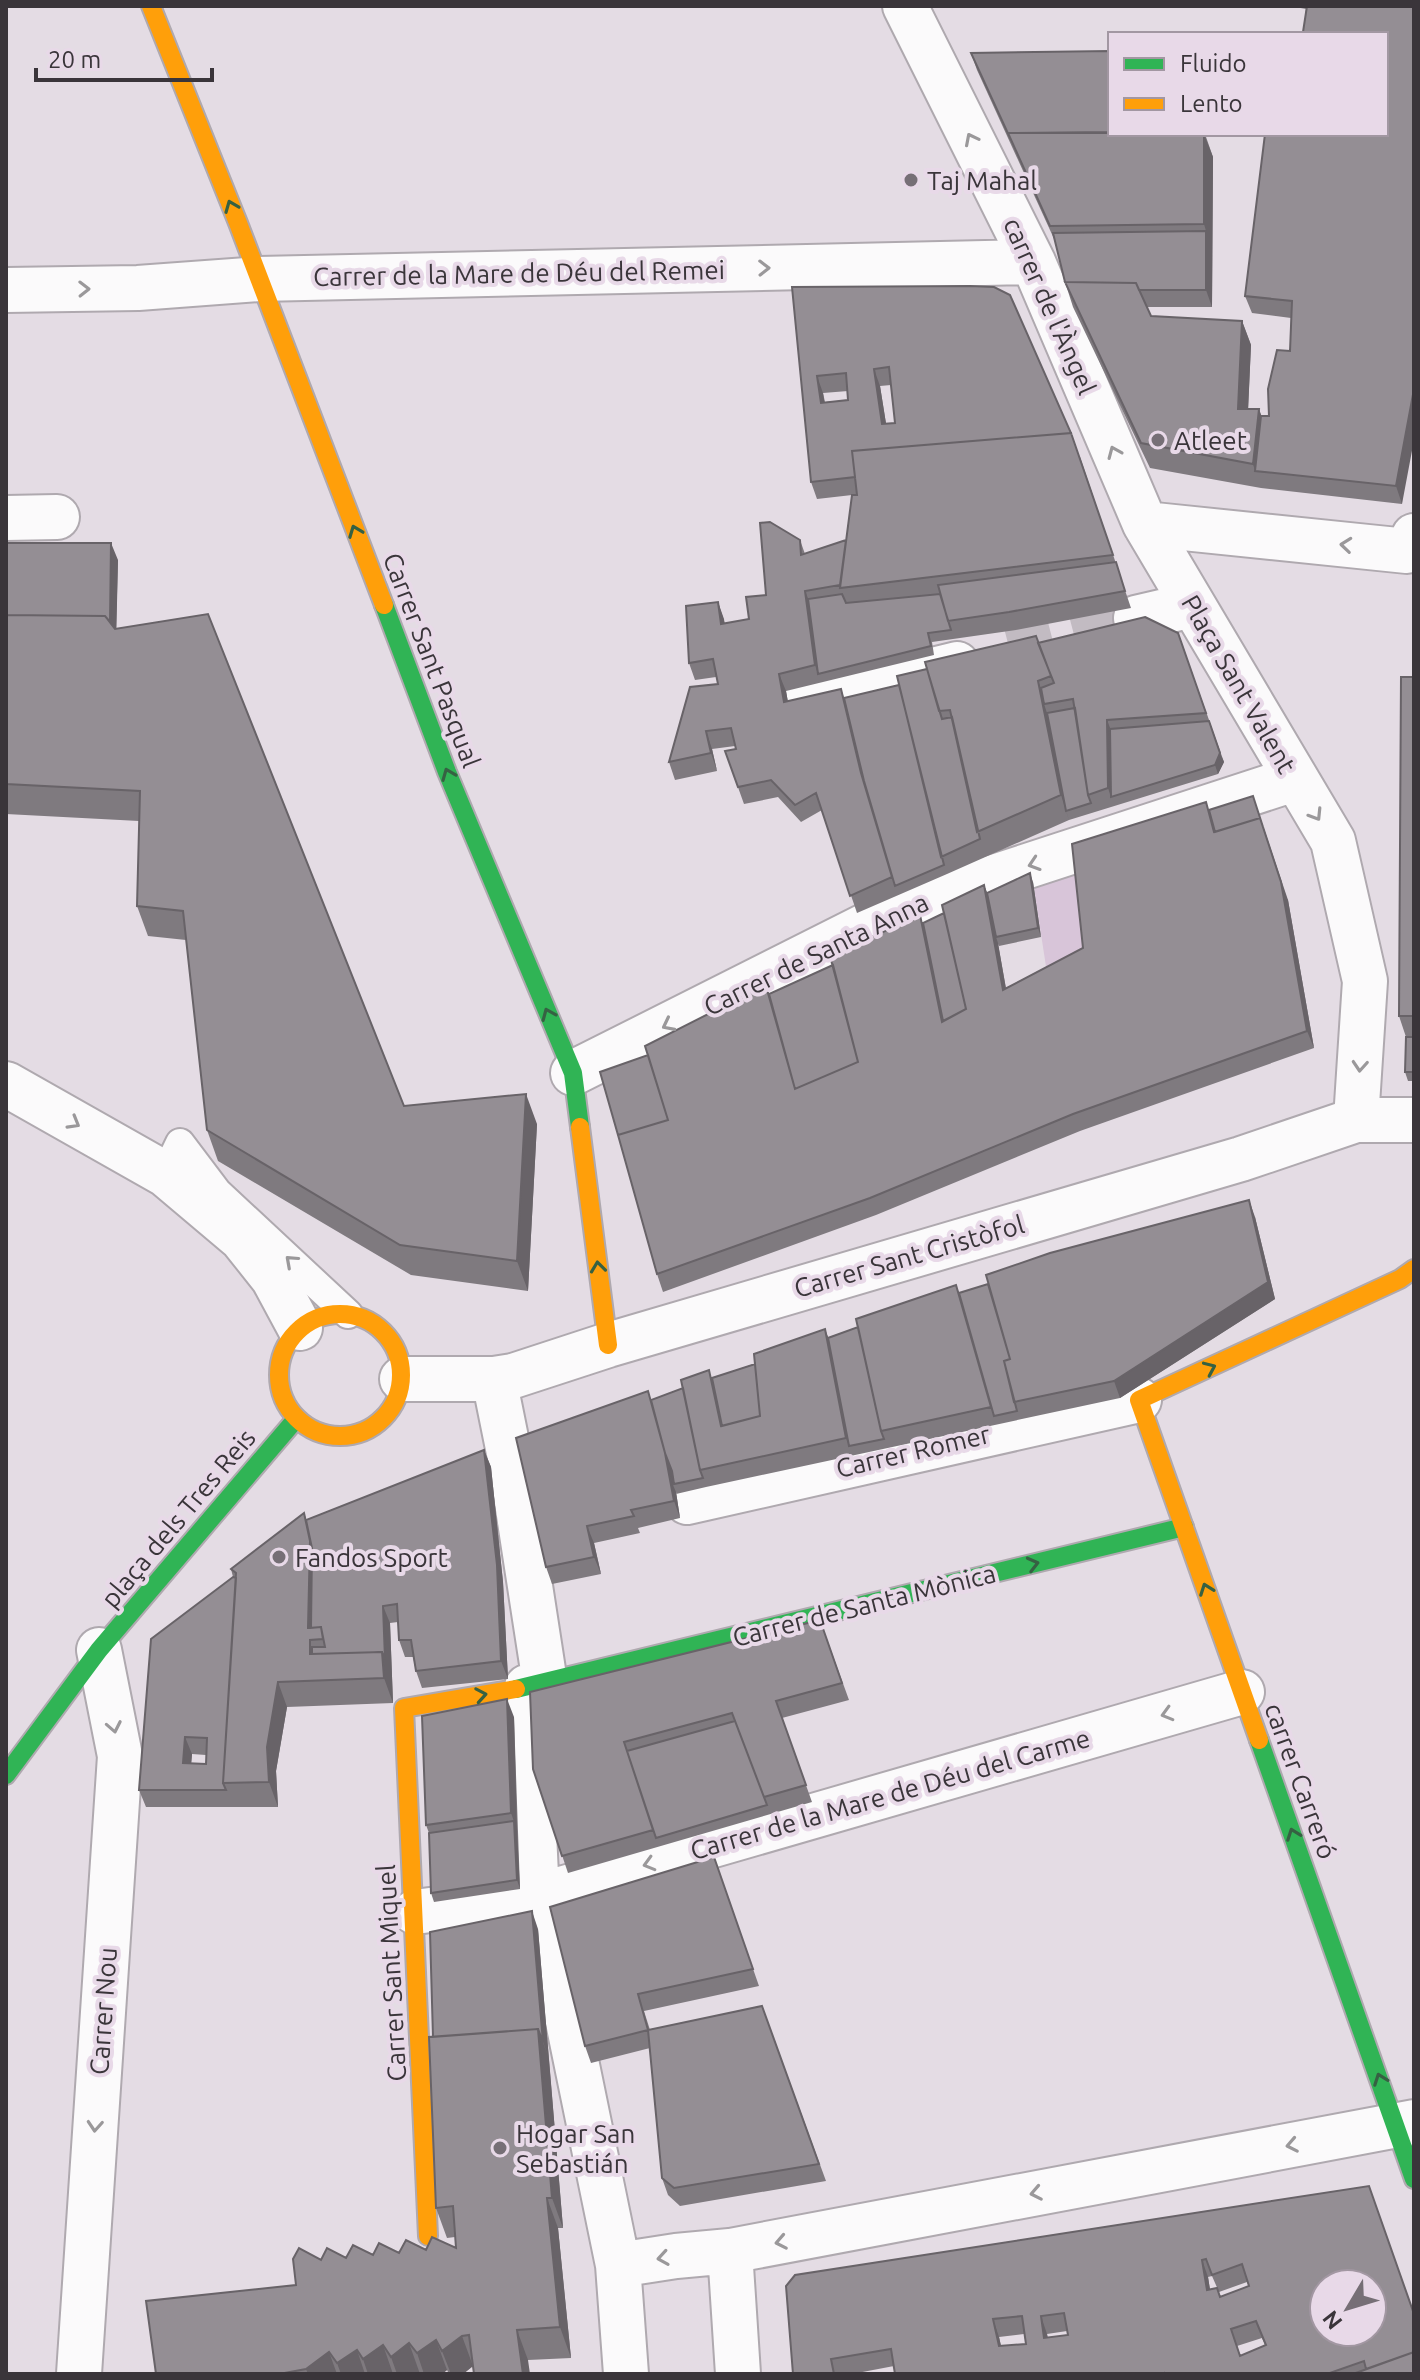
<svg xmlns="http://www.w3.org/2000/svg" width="1420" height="2380" font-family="Ubuntu,sans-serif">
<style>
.green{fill:#d8c5d9}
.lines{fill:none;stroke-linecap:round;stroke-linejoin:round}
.street-tunnel{stroke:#c2bbc2;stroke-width:44;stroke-dasharray:44 22;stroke-linecap:butt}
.lane-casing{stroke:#afa9af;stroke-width:32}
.street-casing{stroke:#afa9af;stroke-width:48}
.fast-casing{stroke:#afa9af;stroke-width:22}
.slow-casing{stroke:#afa9af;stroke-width:22}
.lane{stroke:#fbfafb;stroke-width:28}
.street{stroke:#fbfafb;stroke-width:44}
.fast{stroke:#30b455;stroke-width:18}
.slow{stroke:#ff9f0a;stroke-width:18}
.wall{fill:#7f7a7f;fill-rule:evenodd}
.shaded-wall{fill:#686368}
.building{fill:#948e94;stroke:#686368;stroke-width:2;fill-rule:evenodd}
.oneway{stroke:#9a989a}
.oneway2{stroke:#366143}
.poi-dot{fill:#766f76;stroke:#e8d9e8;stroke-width:3}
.labels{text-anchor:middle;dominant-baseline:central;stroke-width:8;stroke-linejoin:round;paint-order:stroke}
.poi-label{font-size:26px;fill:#3a353a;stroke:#e8d9e8;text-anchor:start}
.street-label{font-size:26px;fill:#3a353a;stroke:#e8d9e8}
</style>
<rect width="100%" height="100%" fill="#e4dce4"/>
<path class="green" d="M1078,862L1089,965L1049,986L1033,882Z"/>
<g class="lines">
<path class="street-tunnel" d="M1010,651L1136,618"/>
<g class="lane-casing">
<path id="lane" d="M165,1174L180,1143L217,1192L348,1314"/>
</g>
<g class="street-casing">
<path id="street" d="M905,6L1033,262L1145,524
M6,290L138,288L259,279L1033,262
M6,518L57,517
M1136,618L1192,605
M802,702L957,664
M573,1073L905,906L1294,779
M6,1084L165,1174L242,1239L273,1278L300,1328
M1356,1120L1365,981L1333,841L1145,524L1407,551L1414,536
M402,1379H494L513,1376L608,1345L1241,1159L1356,1120H1414
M494,1379L511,1463L545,1683
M687,1502L1139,1400
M527,1687L537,1896L549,1929L618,2265
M415,1912L537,1896L1242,1692
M730,2251L1414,2122
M79,2374L120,1756L99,1650
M626,2374L618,2265L676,2256L730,2251L738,2374"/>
</g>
<g class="fast-casing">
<path id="fast" d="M384,605L447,772L573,1073L580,1127
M516,1689L1184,1527
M1259,1740L1414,2179
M6,1775L99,1650L296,1419"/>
</g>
<g class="slow-casing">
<path id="slow" d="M151,6L238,223L384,605
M580,1127L608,1345
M279 1375a61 61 0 1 1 122 0a61 61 0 1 1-122 0Z
M1259,1740L1139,1400L1400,1279L1414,1269
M428,2236L404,1708L516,1689"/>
</g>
<use href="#lane" class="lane"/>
<use href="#street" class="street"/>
<use href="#fast" class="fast"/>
<use href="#slow" class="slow"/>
</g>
<path class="wall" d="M1294,6H1414L1402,504L1261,488L1150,468L1073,307L1065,282L1055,241L977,70L971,53L1110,134H1205L1213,157L1212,307H1147L1151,316L1242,321L1251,345L1248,409H1259L1261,416H1269L1290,351L1291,318L1252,313L1245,296L1386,34H1303L1306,9L1295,7Z
M792,287L1080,457L1131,608L1016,630L932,642L934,655L786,691L788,702L841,689L844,698L899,685L1038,643L1178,633L1224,762L1218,774L1069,820L947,874L857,913L822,810L801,822L778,797L744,804L725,751L736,749L735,746L712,749L717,771L675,780L669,762L718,684L716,677L695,680L689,663L718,602L725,624L749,619L766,595L800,540L805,554L846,540L852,495L817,499L811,482ZM891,385L895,423L886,424L880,386ZM848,391V400L825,402L823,393Z
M6,543L118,560L116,629L404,1106L537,1124L528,1291L411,1275L218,1161L207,1130L186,940L148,936L137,906L139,821L6,814Z
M1414,677V1081H1408L1405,1072L1406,1037L1399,1016Z
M1209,810L1288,900L1314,1048L1080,1131L876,1215L663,1292L657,1274L618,1135L648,1055L766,986L769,994L923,923L944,913L984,885L987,893L1033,882L1041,937L999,946L998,944L1006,988L1083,948Z
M1255,1217L1275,1299L1120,1398L706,1487L676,1494V1492L680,1518L638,1528L640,1533L594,1543L601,1574L552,1584L546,1567L651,1400L858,1327L956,1285L959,1293Z
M484,1450L491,1467L503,1582L508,1679L422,1688L416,1671L413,1657H405L399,1640L398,1622L390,1623L393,1703L287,1707L276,1771L278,1807H146L139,1790L233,1577L231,1569L304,1513L306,1520ZM192,1754L206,1755V1764L191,1763Z
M820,1620L849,1700L782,1718L812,1802L568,1873L533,1769Z
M514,1717L520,1889L434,1902L431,1893L429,1833L426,1825Z
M714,1857L759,1986L644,2011L650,2030L762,2006L826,2181L680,2206L668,2195L662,2178L650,2048L591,2063L585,2046Z
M538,1929L563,2228H558L571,2358L528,2360L473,2366L463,2374H449L447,2370L442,2374H156L296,2285L321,2260L456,2248L455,2237L447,2238L436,2208L433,2037Z
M1369,2186L1414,2374H895L894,2366L852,2374H793L786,2286ZM1212,2276L1219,2292L1247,2282L1249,2286L1220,2297L1210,2290L1208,2277ZM1067,2331L1068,2335L1048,2338L1047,2334ZM1024,2334L1026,2344L1001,2346L999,2337ZM1262,2338L1265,2345L1240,2356L1237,2346Z"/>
<path class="shaded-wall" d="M1204,134L1213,157L1212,307L1206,290V231L1204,224Z
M1242,321L1251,345L1247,434L1238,409Z
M874,369L880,386L889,442L882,424Z
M817,376L823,393L827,420L821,403Z
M1414,389V440L1402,504L1396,486Z
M1259,409L1268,434L1255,471L1253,464Z
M111,543L118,560L116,646L110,629Z
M805,591L812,608L818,674L815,665Z
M718,602L724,619L727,642L721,624Z
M779,674L786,691L791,720L784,702Z
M1038,681L1047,704H1044L1050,722L1066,811L1069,820L1061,795Z
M1107,720L1114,738L1111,797L1108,788Z
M706,731L712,749L717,771L711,753Z
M1220,753L1224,762L1218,774L1215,765Z
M1253,796L1288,900L1314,1048L1307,1031Z
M1030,873L1033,882L1041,937L1038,928Z
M984,885L991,902L996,937L998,943L1009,1007L1003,990Z
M526,1094L537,1124L528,1291L517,1261Z
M1249,1200L1255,1217L1275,1299L1120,1398L1114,1381Z
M825,1329L832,1347L849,1446L846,1438Z
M648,1391L654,1409L672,1471L674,1484L673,1485L676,1492L680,1518L674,1501Z
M484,1450L491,1467L503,1582L508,1679L501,1661Z
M304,1513L313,1538L318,1635L308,1628Z
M587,1526L594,1543L601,1574L594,1557Z
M383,1606L390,1623L393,1703L384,1678L382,1652Z
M278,1682L287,1707L276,1771L278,1807L269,1782L267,1747Z
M507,1699L514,1717L517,1830L511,1813Z
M185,1737L192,1754L190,1780L183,1763Z
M514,1821L517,1830L520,1889L517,1880Z
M532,1911L538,1929L549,2059L543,2042Z
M538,2029L549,2059L563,2228L552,2198Z
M547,2198L558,2228L571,2358L560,2327Z
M1202,2260L1208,2277L1213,2308L1207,2290Z
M1041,2316L1047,2334L1050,2355L1044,2338Z
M993,2319L999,2337L1005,2364L999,2346Z
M517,2330L528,2360L530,2374H523Z
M462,2336L473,2366L463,2374H451L442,2351Z
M436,2340L447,2370L442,2374H424L417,2353Z
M409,2343L420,2374H397L391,2357Z
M383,2345L393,2374H368L363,2359Z
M357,2350L365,2374H341L337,2363Z
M329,2352L337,2374H308L306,2369Z"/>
<path class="building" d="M1307,6H1414V389L1396,486L1255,471L1261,416H1269L1268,389L1277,350L1290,351L1292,301L1245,296L1265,134H1386V34H1311L1303,32Z
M1110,51V132L1008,133L1011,140L971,53Z
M1008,133H1110V134H1204V224L1050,226Z
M1206,231V290H1139L1136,283L1065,282L1053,233Z
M1065,282L1136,283L1151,316L1242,321L1238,409H1259L1253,464L1141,443Z
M970,286L994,287L1010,295L1071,433L852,451L855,477L811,482L792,287ZM889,367L895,423L882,424L874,369ZM846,373L848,400L821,403L817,376Z
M1071,433L1113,555L840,588L852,495H857L852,451Z
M770,522L800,540L801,555L846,540L840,585L805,591L815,665L779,674L784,702L841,689L861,773L892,877L850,896L816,793L795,805L771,780L738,787L725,751L736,749L731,728L706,731L711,753L669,762L690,687L718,684L713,659L689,663L686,606L718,602L721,624L749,619L746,597L766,595L760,523Z
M6,543H111L110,622L105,616L6,615Z
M1116,562L1125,591L1009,612L948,621L938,585Z
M842,594L846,603L940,594L951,630L928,633L931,646L818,674L808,599Z
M208,614L404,1106L526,1094L517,1261L400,1245L207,1130L183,911L137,906L140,791L6,784V615L105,616L115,629Z
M1145,617L1178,633L1206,713L1107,720L1108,788L1088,795L1073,699L1044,704L1041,688L1054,683L1038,643Z
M1036,636L1051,676L1038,681L1061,795L977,832L950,710L939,711L925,662Z
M927,669L942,719L952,717L980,839L941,857L897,676Z
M1401,677H1414V1016H1399Z
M899,685L944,865L895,886L864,781L844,698Z
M1075,708L1088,795L1091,803L1066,811L1047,713Z
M1209,721L1220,753L1215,765L1111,797L1110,729Z
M1253,796L1263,827L1260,818L1215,832L1209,810Z
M1206,802L1214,832L1260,818L1281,882L1307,1031L1073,1114L870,1198L657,1274L618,1135L668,1120L645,1046L728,1004L766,986L795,1089L858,1062L830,956L920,915L942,1022L966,1009L942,905L984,885L1003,990L1083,948L1072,844Z
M1030,873L1038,928L996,937L987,893Z
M944,913L966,1009L943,1021L923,923Z
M833,965L858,1062L795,1089L769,994Z
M1406,1037H1414V1072H1405Z
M648,1055L668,1120L618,1135L600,1072Z
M1249,1200L1268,1282L1114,1381L1014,1402L1004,1361L1010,1359L986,1275L1050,1253Z
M988,1284L1010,1359L1004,1361L1017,1411L994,1416L959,1293Z
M956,1285L991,1407L881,1431L856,1319Z
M858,1327L881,1431L884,1439L849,1446L828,1338Z
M825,1329L846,1438L700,1470L681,1380L709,1370L721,1426L760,1416L754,1354Z
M755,1364L760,1416L722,1426L712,1378Z
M683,1388L700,1470L703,1478L674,1484L672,1471L665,1453L651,1400Z
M648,1391L665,1453L674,1501L631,1510L634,1516L587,1526L594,1557L546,1567L516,1438Z
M484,1450L497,1565L501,1661L416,1671L411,1640H399L397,1604L383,1606L385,1659L382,1652L312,1654V1647H325L321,1627L311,1628L312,1548L306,1520Z
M304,1513L310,1541L308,1628L321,1627L323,1639L310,1640V1654L382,1652L384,1678L278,1682L267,1747L269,1782L223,1783L236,1573L231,1569Z
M233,1577L236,1578L223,1783L226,1790H139L151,1639ZM185,1737L207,1738L206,1764L183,1763Z
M820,1620L842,1683L776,1701L806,1785L764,1797L732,1713L624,1742L653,1830L562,1856L533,1769L530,1692Z
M507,1699L511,1813L426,1825L422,1716Z
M735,1721L767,1805L656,1838L627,1751Z
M514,1821L517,1880L431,1893L429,1833Z
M714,1857L753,1969L638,1994L648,2030L585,2046L550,1907Z
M532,1911L543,2042L538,2029L433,2037L430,1932Z
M762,2006L819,2164L674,2188L662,2178L648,2030Z
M538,2029L552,2198H547L560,2327L517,2330L523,2374H474L469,2335L462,2336L442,2351L436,2340L417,2353L409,2343L391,2357L383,2345L363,2359L357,2350L337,2363L329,2352L306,2369L279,2374H156L146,2301L296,2285L293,2259L299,2248L321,2260L327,2248L346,2258L353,2245L373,2255L379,2243L399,2253L406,2240L426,2250L432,2237L456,2248L453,2206L436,2208L429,2037Z
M1369,2186L1414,2314V2352L1366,2369L1364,2361L1327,2374H1164V2373L1157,2374H895L891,2349L831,2359L834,2374H793L786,2286L795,2275ZM1206,2259L1212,2275L1242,2264L1249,2286L1220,2297L1217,2288L1207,2290L1202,2260ZM1324,2284H1372V2332H1324ZM1064,2313L1068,2335L1044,2338L1041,2316ZM1022,2316L1026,2344L999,2346L993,2319ZM1256,2321L1266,2345L1240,2356L1231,2329Z
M1414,2352V2374H1353Z"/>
<defs><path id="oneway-chevron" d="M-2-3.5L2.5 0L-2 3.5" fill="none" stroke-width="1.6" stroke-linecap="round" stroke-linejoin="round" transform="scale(2)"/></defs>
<g class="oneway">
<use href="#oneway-chevron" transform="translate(971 139) rotate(-117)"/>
<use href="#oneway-chevron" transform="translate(764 268) rotate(-1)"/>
<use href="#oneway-chevron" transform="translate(84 289) rotate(-1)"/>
<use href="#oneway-chevron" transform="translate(1114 452) rotate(-113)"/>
<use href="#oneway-chevron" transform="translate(1346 545) rotate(-174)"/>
<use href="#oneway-chevron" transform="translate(1316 815) rotate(58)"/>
<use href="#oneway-chevron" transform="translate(1034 864) rotate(162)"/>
<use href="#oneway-chevron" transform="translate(668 1025) rotate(153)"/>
<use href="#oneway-chevron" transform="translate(1360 1066) rotate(94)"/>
<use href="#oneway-chevron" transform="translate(74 1123) rotate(30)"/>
<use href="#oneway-chevron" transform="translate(291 1261) rotate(-138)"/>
<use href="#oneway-chevron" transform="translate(1167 1714) rotate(164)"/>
<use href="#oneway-chevron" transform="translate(114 1727) rotate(79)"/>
<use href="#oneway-chevron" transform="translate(649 1864) rotate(164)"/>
<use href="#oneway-chevron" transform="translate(95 2126) rotate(94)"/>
<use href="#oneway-chevron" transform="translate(1292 2145) rotate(169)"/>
<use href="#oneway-chevron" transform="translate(1036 2193) rotate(169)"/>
<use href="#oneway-chevron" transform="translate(781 2242) rotate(169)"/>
<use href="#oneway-chevron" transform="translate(663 2258) rotate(171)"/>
</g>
<g class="oneway2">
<use href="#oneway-chevron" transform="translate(231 206) rotate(-112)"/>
<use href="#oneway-chevron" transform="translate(355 531) rotate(-111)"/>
<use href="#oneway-chevron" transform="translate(448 774) rotate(-112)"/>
<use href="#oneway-chevron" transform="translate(548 1014) rotate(-113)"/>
<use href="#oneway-chevron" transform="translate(598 1267) rotate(-97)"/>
<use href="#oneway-chevron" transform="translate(1210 1368) rotate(-24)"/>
<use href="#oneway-chevron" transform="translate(1033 1564) rotate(-14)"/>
<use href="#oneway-chevron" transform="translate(1206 1589) rotate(-110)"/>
<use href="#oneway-chevron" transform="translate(481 1695) rotate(-10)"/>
<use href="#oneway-chevron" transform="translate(1293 1834) rotate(-110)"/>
<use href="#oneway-chevron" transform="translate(1380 2079) rotate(-110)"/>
</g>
<g class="poi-dot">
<circle cx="911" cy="180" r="8"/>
<circle cx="1158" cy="440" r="8"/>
<circle cx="279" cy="1557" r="8"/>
<circle cx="500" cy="2148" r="8"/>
</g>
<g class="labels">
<g class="poi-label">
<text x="927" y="180">Taj Mahal</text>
<text x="1174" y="440">Atleet</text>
<text x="295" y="1557">Fandos Sport</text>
<text x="516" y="2133">Hogar San<tspan x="516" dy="30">Sebastián</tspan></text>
</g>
<g class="street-label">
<text transform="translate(519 273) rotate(-1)">Carrer de la Mare de Déu del Remei</text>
<text transform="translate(1050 306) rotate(66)">carrer de l'Àngel</text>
<text transform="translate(432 660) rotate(69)">Carrer Sant Pasqual</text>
<text transform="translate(1239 684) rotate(60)">Plaça Sant Valent</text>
<text transform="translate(816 954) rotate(-26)">Carrer de Santa Anna</text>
<text transform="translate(909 1256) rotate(-16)">Carrer Sant Cristòfol</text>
<text transform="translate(913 1451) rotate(-13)">Carrer Romer</text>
<text transform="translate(178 1518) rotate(-50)">plaça dels Tres Reis</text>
<text transform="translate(864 1605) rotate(-14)">Carrer de Santa Mònica</text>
<text transform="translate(1301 1781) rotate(70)">carrer Carreró</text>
<text transform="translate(890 1794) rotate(-16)">Carrer de la Mare de Déu del Carme</text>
<text transform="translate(391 1973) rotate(-93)">Carrer Sant Miquel</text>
<text transform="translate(103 2011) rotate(-86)">Carrer Nou</text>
</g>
</g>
<rect width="1420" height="2380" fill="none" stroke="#3a353a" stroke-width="16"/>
<rect x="1108" y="32" width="280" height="104" fill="#e8d9e8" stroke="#a297a2" stroke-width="2"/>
<rect x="1124" y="58" width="40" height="12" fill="#30b455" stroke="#a297a2" stroke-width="2"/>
<text x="1180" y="72" font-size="24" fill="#3a353a">Fluido</text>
<rect x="1124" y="98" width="40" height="12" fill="#ff9f0a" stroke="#a297a2" stroke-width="2"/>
<text x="1180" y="112" font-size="24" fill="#3a353a">Lento</text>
<g transform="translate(1348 2308) rotate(232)"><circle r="38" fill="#e8d9e8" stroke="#a297a2" stroke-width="2"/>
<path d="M0-6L14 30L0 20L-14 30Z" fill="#766f76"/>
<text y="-12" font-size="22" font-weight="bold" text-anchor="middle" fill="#3a353a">N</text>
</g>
<path d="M36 68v12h176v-12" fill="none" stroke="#3a353a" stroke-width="4"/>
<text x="48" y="68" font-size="24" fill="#3a353a" stroke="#e8d9e8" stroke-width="6" paint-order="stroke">20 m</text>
</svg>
